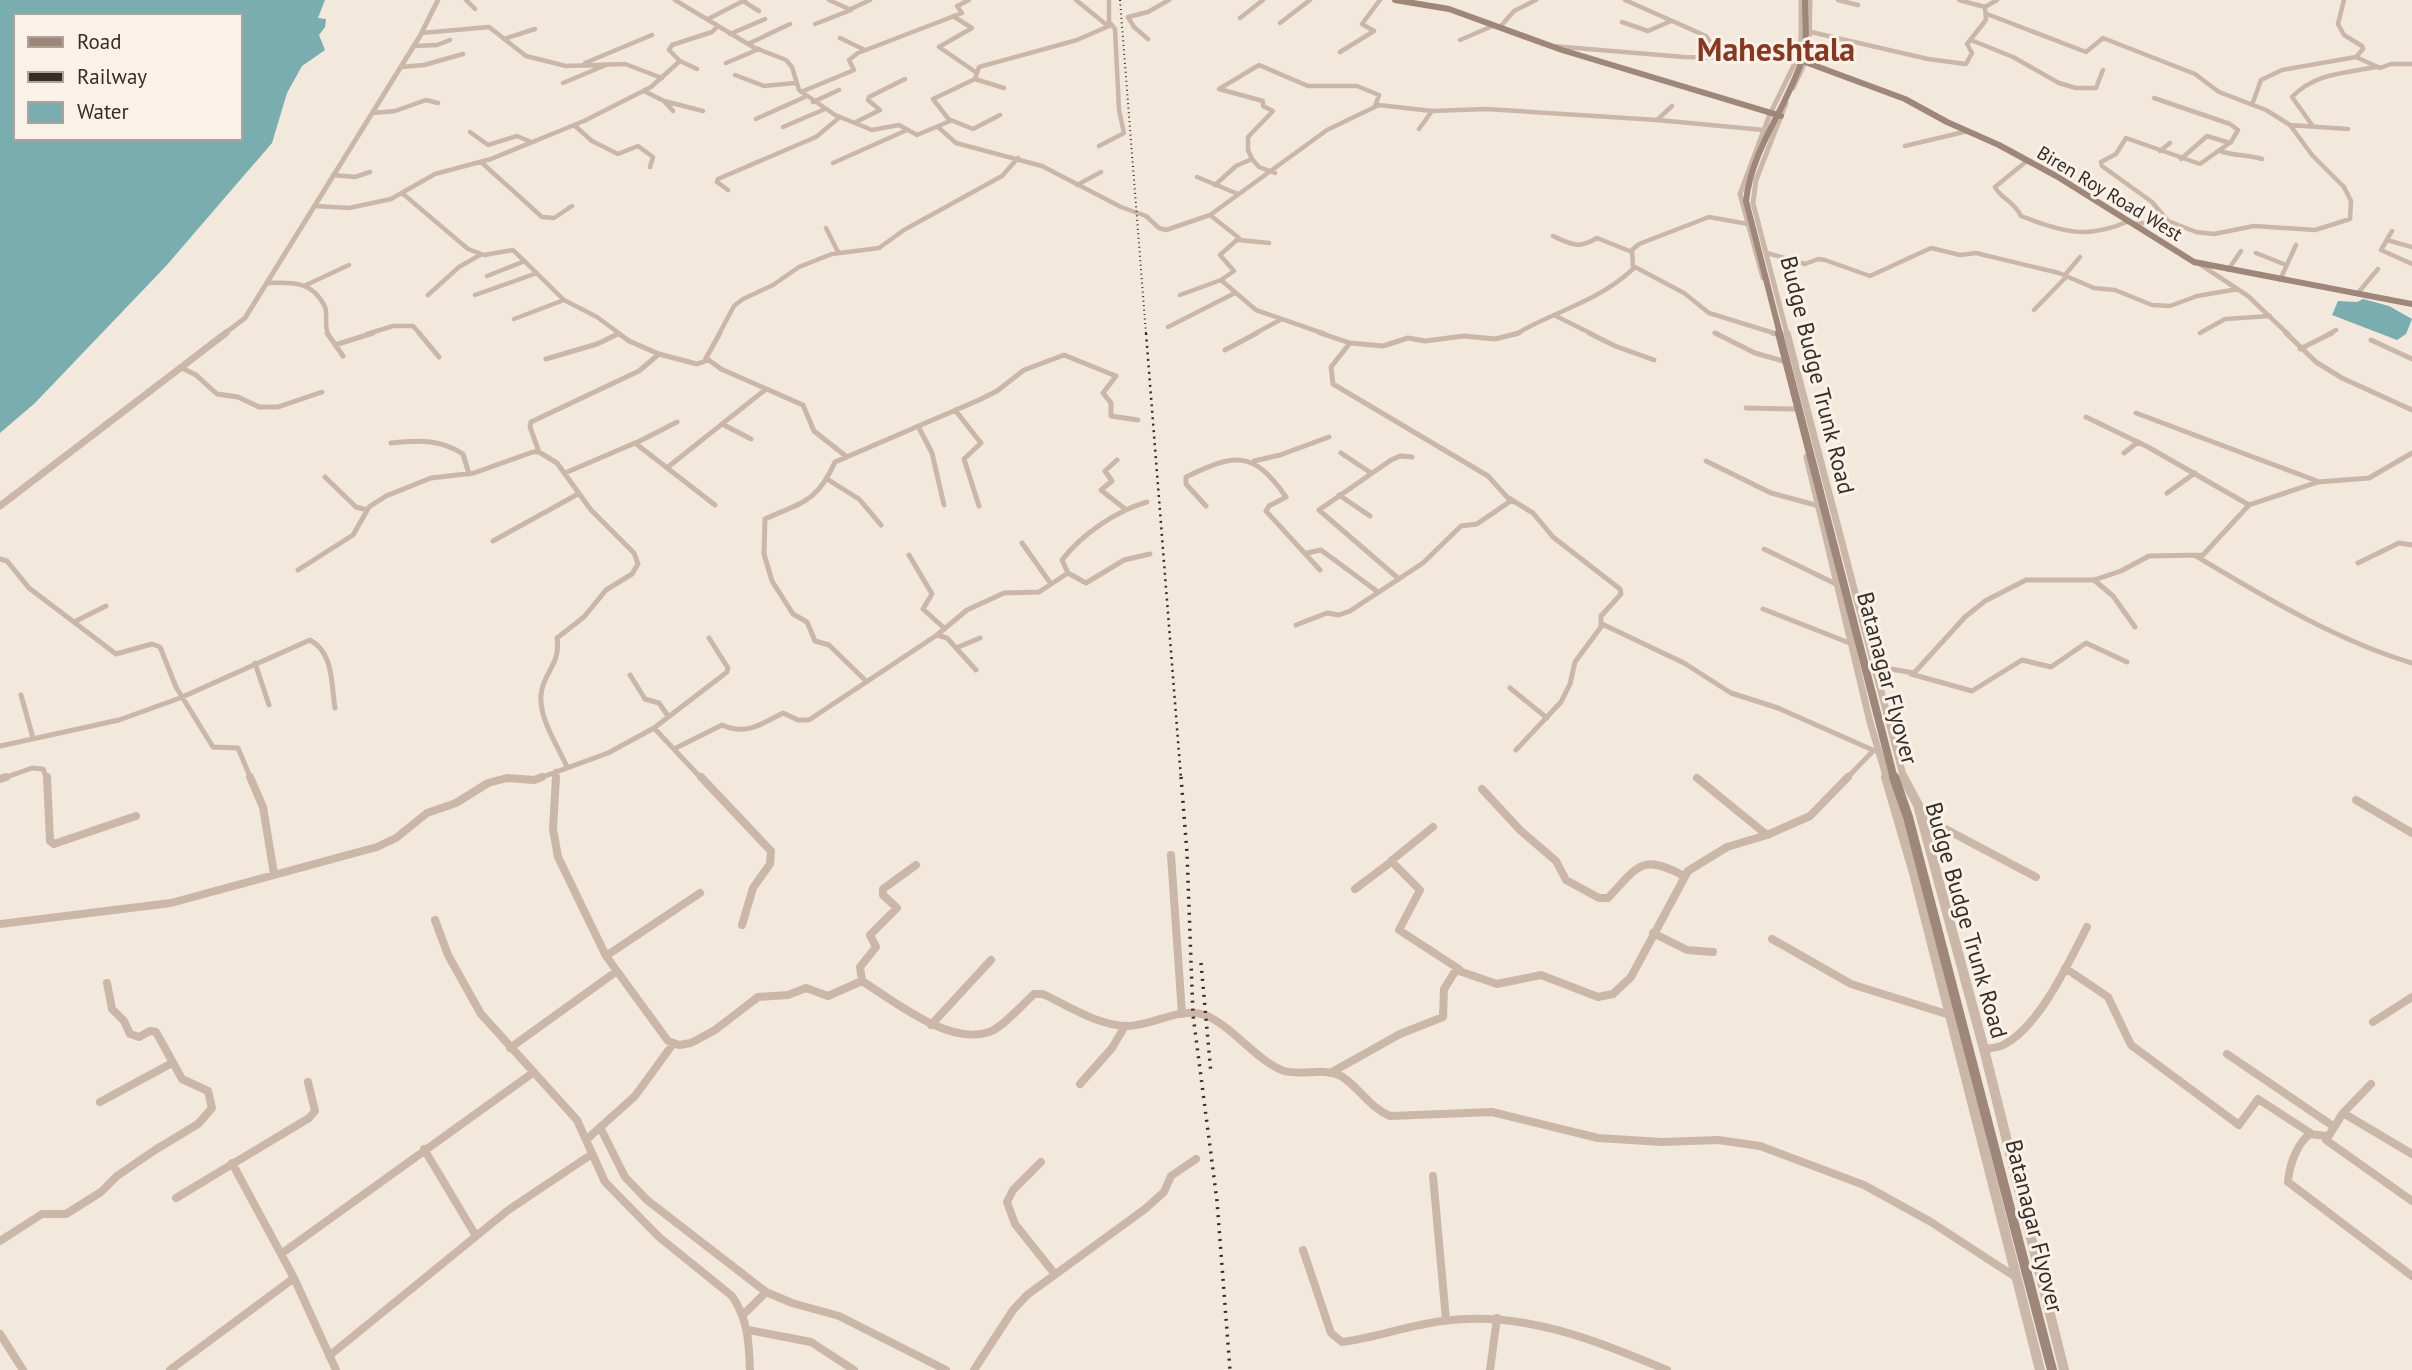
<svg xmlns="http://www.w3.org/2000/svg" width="2412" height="1370" font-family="'PT Sans',sans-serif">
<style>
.water{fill:#7aadb0;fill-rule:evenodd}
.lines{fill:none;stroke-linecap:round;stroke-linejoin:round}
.minor-far2{stroke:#cbb7a7;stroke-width:4.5}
.minor-far1{stroke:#cbb7a7;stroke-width:5}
.minor{stroke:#cbb7a7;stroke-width:8}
.tertiary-far2{stroke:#cbb7a7;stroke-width:5}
.tertiary-far1{stroke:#cbb7a7;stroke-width:7}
.tertiary{stroke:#cbb7a7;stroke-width:10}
.secondary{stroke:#9e8679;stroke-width:6}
.rail-far2{stroke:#372d28;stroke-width:2;stroke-dasharray:1 3.5;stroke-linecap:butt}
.rail-far1{stroke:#372d28;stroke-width:2.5;stroke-dasharray:2 4.5;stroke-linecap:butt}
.rail{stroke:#372d28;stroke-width:3.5;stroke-dasharray:2 6;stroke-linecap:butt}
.secondary-bridge-far2{stroke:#9e8679;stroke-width:6}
.secondary-bridge-far1{stroke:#9e8679;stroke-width:8}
.secondary-bridge{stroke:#9e8679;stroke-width:10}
.labels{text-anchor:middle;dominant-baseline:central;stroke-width:6;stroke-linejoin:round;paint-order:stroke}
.far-street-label{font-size:19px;fill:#372d28;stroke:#faf2e8}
.street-label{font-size:23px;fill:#372d28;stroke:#faf2e8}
.far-town-label{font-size:32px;font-weight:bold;fill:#873820;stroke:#faf2e8}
</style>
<rect width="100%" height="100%" fill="#f2e8dc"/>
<path class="water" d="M0,0H325L318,18L326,19L325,27L319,35L325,50L302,66L287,93L272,143L166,266L35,403L0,433ZM16,16H240V138H16Z
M2363,299L2389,306L2412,319L2406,334L2397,340L2332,315L2338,301L2357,302Z"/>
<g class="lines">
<path class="minor-far2" d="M466,0L475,9
M675,0L753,47L786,60L792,67L799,90L835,115L872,130L899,125L917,135L950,121L933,99L975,79L979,67L1077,40L1109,26V0
M1076,0L1108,26
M1625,0L1706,36L1721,57
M1838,0L1858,5
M1959,0L1985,7
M2344,0L2338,24L2344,35L2362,46L2363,49L2356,57L2380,68L2391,64H2412
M743,1L759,11
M851,9L870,0
M1987,14L2086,52L2103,38L2195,74L2219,92L2266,110L2290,125L2312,155L2344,187L2351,201L2350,219L2315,230L2254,226L2214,234L2196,232L2168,221L2134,224
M953,16L972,28L939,47L977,73
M1240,18L1263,0
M708,19L745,0
M1622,22L1648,31L1671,21
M1280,23L1310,0
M815,24L851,10L829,0
M1500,27L1514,11L1536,0
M1811,32L1928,59L1966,64L1972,53L1967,44L1986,20L1985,7L1997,0
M422,33L489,27L526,56L566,66L625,64L662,78
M730,34L765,19
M840,38L865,50
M504,39L535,29
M1148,39L1134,27L1128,17L1148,12L1169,0
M1460,40L1495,25
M1971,40L2013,57L2059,83L2076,88H2096L2103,70
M748,44L790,24
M414,46L437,45L450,40
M1552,46L1684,57L1797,59
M1340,52L1374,31L1362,24L1380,0
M680,61L697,69
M585,63L652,35
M726,63L759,49
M401,67L424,65L463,54
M735,75L764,86L795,83
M975,79L1004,88
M563,83L606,65
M1219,89L1259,65L1308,86H1357L1379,95L1375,106
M644,91L664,101L673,111
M801,92L854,70L849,60L858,53L962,13L957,6L969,0
M2154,98L2230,124L2238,130L2231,142L2200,164L2126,138L2116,154L2101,162L2102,166L2152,202L2168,221
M664,101L703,111
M813,102L839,90
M2252,105L2261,80L2282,70L2356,57
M373,113L395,111L426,100L438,103
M756,119L805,97
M951,120L973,129L1000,115
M1657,120L1672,106
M856,122L880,110L868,100L869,97L905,79
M574,125L592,141L618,154L638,146L653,157L650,167
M2290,125L2348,129
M2312,125L2292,97C2315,73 2345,73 2376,67
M783,127L825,109
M938,127L956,143L1042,166L1121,207L1146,216L1159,228L1166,230L1210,215L1327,130L1379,105L1432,111L1486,109L1657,120L1764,130
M1419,129L1432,111
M470,132L488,145L517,136L531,142
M1099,146L1124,133L1119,110L1115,29L1111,24
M1905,146L1968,131
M2160,151L2170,143
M2220,151C2235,156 2248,155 2262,159
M1252,159L1259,167L1275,173
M2181,159L2207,136L2230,143
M2028,160L1995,187C2001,199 2014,201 2021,216C2064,232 2086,240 2129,221
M481,162L542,217L554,218L572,206
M833,163L907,130
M333,175L355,177L370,172
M1197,177L1238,194
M1077,185L1101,172
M1215,185L1236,166L1252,159L1248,150V137L1273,111L1263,106V101L1219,89
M728,190L717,182L718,179L816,137L840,117
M402,193L468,249L484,255L513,250L564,300L597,317L620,334
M315,206L349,208L391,199L435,174L491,159L584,121L651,87L680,61L669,50L672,45L712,32L717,27
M1210,215L1239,238L1220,255L1234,271L1221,280L1256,310L1325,334
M826,228L838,252
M2392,231L2381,250L2412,264
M1553,236C1572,245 1579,249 1597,238L1632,252
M1239,240L1269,243
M2387,240L2412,247
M1767,253L1805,264L1818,259L1825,260L1870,276L1931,248L1960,255L1976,253L2059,273L2094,288L2115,290L2152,305L2170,306L2197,296L2238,289
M2256,253L2286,265
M2201,265L2248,296L2288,334
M1633,266L1684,293L1709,313L1777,334
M2228,270L2241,251
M2065,275L2080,257
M487,276L525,261
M2280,280L2296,245
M268,283C292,282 313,281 325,307C328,315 324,325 328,334
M306,285L349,265
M2357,294L2378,269
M428,295L459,267L480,255
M475,295L537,273
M1180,295L1221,280
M2034,310L2067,276
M1554,315L1592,334
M514,319L564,300
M1168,327L1235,293
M1715,333L1718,334
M2200,333L2225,319L2270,316
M367,334L393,326H413L420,334
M719,334L734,306L743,299L773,285L799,267L832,254L879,248L904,230L1002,176L1018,158
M1254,334L1280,320
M1516,334C1557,310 1596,303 1633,269L1632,250L1639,244L1709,217L1748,224
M2329,334L2336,330"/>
<path class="minor-far1" d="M327,333L343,356
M419,333L439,357
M720,333L706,358L721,369L803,405L814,431L847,457
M1320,333L1350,343L1383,346L1408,338L1425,341L1464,336L1495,339L1519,333
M1589,333L1615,346L1654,360
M1715,333L1755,353L1783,361
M1772,333L1777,334
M2286,333L2316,362L2342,378L2412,410
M2371,340L2412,359
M1350,343L1331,367L1333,384L1488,476L1507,497L1533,513L1553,537L1620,589L1621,594L1601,616V627L1575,662L1570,684L1561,702L1516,750
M335,345L373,333
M2300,349L2332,333
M1225,350L1257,333
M659,354L697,364L708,360
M546,359L597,344L618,334
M182,368L196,375L217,394L238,397L259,407H278L322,392
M1746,408L1795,409
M955,410L981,443L964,459L979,506
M2136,413L2317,481
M2086,417L2148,447L2249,505
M722,424L751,439
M918,426L932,453L944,505
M391,443C418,440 440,439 463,454L469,474
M636,443L677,422
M539,452L530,427L531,422L639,371L659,354L629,341L618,333
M1341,453L1371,473
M2124,453L2138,442
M1117,460L1105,471L1112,481L1101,490L1125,509
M1254,461L1280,455L1329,437
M1706,461L1771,493L1819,506
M668,467L766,389
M565,473L635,443L715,505
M325,477L356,507L367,510
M827,479L859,499L881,525
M2167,493L2195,473
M1339,495L1370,516
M1206,506L1186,484V477C1234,454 1253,449 1286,497L1269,506L1266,511L1320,570
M493,541L578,494
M1022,543L1051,584
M1764,549L1838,585
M1307,553L1321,550L1378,592
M909,555L932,594L923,609L944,628
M2196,556C2263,596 2337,641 2412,663
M0,559L7,561L29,588L116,654L152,644L160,647L176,687L213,747L238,748L251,779
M2358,563L2399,543L2412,545
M298,570L353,535L369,507L386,496L431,478L474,473L533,452H539L557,463L591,510L634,553L638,564L632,574L606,590L584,617L557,638C561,665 543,672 541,695C539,719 558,746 567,767
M1068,573L1086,583L1124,560L1150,554
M1399,579L1319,510L1391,460L1400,456L1412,457
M2094,580L2113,596L2135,627
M1763,609L1852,644
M74,622L106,606
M1602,624L1684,663L1731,693L1778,708L1875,751
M1296,625L1327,613L1339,615L1350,611L1423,563L1461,526L1477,524L1512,500
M937,635L967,610L1004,593L1039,592L1068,573L1062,560C1082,534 1116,511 1147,502
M956,648L980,638
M255,663L269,705
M1873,666L1914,673L1965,617L1985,601L2026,580H2094L2121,571L2149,556L2203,555L2249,505L2318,482L2369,478L2412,453
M1911,674L1972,691L2022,660L2051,667L2086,643L2127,662
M630,675L645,699L659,703L668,716
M866,681L829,645L815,641L807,622L793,614L772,581L764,554L765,519C803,502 817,502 835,462L979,400L997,391L1024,370L1064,355L1116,376L1103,393L1111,403V416L1138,420
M1510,688L1547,718
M21,695L33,738
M654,728L727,672L728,668L709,638
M0,746L119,720L180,698L310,640C334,653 331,684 335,708
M676,748L722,725C746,736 761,724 783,713L798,720H809L937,635L947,638L976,670
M1,779L32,768L43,769L47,779
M504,779H517
M537,779L608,753L654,728L702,779
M556,779V771
M1846,779L1874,750"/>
<path class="minor" d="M47,777L50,841L54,844L136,816
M250,777L263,807L274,874
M556,777L553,829L558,857L606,956L668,1041L679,1045L691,1043L715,1030L758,997L788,995L806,988L828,996L862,981C894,1001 949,1046 989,1032C1002,1028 1023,1004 1034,994H1043C1068,1006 1099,1026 1127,1026C1152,1026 1181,1006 1205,1015C1231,1025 1258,1062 1284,1071C1302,1076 1324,1067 1341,1076C1359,1087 1370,1108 1390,1116L1492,1112L1598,1138L1662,1142L1718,1140L1760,1146L1864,1185L1931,1222L2017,1278
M701,777L771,851L770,864L753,888L742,925
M1697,778L1767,835
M0,779L6,777
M1482,789L1520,830L1556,861L1566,880L1599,898H1608C1638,866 1642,853 1684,876
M2356,800L2412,833
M1921,816L2036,877
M1433,827L1391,861L1420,890L1399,930L1459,969
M1171,855L1182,1014
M1355,889L1391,862
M435,920L448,955L481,1014L577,1120L605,1182L659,1237L732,1296C748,1319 749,1343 750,1370
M0,924L171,903L377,847L396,838L427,813L456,803L488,783L507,778L534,780L542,777
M1653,933L1687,950L1713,952
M1772,939L1851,984L1950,1015
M606,956L700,893
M2065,968L2108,997L2131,1045L2239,1125L2258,1099L2312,1134
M862,981L860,967L876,947L870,935L897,908L883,895V889L916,865
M2373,1022L2412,997
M931,1025L991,960
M510,1048L617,971
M1984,1049C1991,1048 1999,1048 2005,1044C2040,1025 2069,962 2087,927
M2227,1054L2333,1126
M1332,1072L1400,1034L1443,1017L1444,989L1456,970L1497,984L1541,975L1598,997L1613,994L1631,977L1688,871L1727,847L1767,835L1810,816L1848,777
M1080,1084L1112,1048L1125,1026
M2371,1084L2343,1113L2326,1140L2412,1201
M100,1102L172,1063
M2343,1113L2412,1154
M600,1127L625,1177L647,1200L766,1292
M2326,1136L2310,1134C2297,1143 2289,1166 2288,1182L2412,1276
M586,1140L635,1096L673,1044
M424,1149L476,1236
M1041,1162L1013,1190L1007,1202L1015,1224L1054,1273
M232,1163L294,1278L336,1370
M1433,1176L1446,1320
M176,1198L309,1118L315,1111L308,1082
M0,1241L42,1214H66L101,1192L117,1176L155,1150L198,1124L212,1108L208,1091L182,1079L156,1032L150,1031L139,1037L130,1034L124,1021L112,1009L107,983
M1303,1250L1331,1333L1342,1342C1376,1338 1408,1325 1443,1321C1522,1310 1595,1340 1667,1370
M281,1254L534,1072
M744,1314L766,1292L792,1303L839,1316L946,1370
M748,1330L811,1342L854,1370
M0,1334L23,1370
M329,1356L507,1211L592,1154
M170,1370L294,1278
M974,1370L1013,1310L1027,1295L1145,1209L1164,1192L1171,1176L1196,1159
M1490,1370L1497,1318"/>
<path class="tertiary-far2" d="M1793,88L1809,54L1810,0
M1786,103L1756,180L1753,203L1787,334
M1763,278L1740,194L1770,114L1797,59L1801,38V0
M224,334L245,318L420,36L438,0"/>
<path class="tertiary-far1" d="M1787,333L1904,779
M1807,457L1870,722L1887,779
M0,506L226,333"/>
<path class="tertiary" d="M1886,777L1914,873L2040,1370
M1903,777L1918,805L1984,1049L2064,1370"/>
<path class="secondary" d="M1395,0L1449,9L1562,50L1781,116
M1797,59L1905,99L1947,122L1999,145L2058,177L2194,262L2412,304"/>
<path class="rail-far2" d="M1120,0L1146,334"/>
<path class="rail-far1" d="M1146,333L1181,779"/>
<path class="rail" d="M1181,777L1187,853L1193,1015L1217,1201L1230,1370
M1201,963L1211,1074"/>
<path class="secondary-bridge-far2" d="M1780,334L1746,201C1752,148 1786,109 1802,60C1808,41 1805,20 1805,0"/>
<path class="secondary-bridge-far1" d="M1779,333L1894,779"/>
<path class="secondary-bridge" d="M1894,777L1908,817L2052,1370"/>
</g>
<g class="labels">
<g class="far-street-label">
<text transform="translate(2110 193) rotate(31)">Biren Roy Road West</text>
</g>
<g class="street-label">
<text transform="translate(1818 375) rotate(76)">Budge Budge Trunk Road</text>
<text transform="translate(1888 678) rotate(75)">Batanagar Flyover</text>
<text transform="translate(1967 920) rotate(74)">Budge Budge Trunk Road</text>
<text transform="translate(2035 1226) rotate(76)">Batanagar Flyover</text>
</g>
<g class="far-town-label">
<text x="1776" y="49">Maheshtala</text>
</g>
</g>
<rect x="14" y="14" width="228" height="126" fill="#faf2e8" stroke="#aca39b" stroke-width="2"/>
<rect x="28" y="37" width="35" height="10" fill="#9e8679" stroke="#aca39b" stroke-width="2"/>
<text x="77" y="49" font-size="21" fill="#372d28">Road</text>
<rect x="28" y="72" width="35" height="10" fill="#372d28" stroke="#aca39b" stroke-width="2"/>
<text x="77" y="84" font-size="21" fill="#372d28">Railway</text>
<rect x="28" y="102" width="35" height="21" fill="#7aadb0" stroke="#aca39b" stroke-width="2"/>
<text x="77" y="119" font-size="21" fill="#372d28">Water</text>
</svg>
